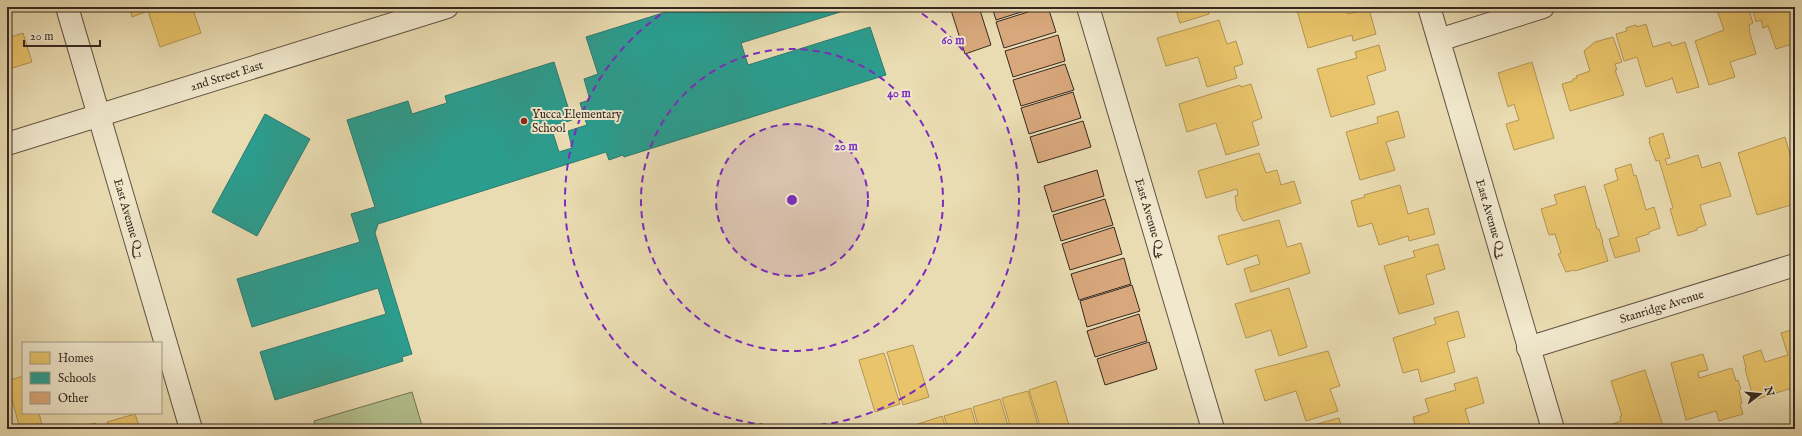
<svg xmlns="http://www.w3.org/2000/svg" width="1802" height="436" font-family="'IM FELL English',serif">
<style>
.green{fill:#b3c18f;stroke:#747458}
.homes{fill:#e9c46a;stroke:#b39554}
.schools{fill:#2a9d8f;stroke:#2e7a6e}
.building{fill:#d8a87c;stroke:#362821}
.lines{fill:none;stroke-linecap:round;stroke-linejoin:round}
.minor-casing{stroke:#635545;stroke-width:24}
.minor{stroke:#f1e8cd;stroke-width:22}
.ring{fill:none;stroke:#7b2cbf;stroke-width:2;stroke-dasharray:7 5}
.poi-dot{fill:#8f2418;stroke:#f1e8cd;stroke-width:1.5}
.labels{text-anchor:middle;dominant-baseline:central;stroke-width:4;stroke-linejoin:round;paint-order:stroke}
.street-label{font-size:12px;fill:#362821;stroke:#f1e8cd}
.poi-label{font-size:12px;fill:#362821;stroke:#f1e8cd;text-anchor:start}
.centre{fill:#7b2cbf;stroke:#f1e8cd;stroke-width:2}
.ring-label{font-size:12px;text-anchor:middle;font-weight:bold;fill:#7b2cbf;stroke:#f1e8cd;stroke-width:4;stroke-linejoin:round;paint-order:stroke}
</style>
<rect width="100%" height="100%" fill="#eadcb2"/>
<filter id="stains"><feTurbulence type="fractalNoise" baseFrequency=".005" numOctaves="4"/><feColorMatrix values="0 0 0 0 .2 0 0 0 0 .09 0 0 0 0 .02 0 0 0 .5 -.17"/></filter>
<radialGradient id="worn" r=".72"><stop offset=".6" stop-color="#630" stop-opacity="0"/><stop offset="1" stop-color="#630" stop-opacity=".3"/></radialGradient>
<path class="green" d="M412,392L423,429H316L314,421Z"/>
<path class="homes" d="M7,7H12L13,11L7,13Z
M129,7H192L201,33L160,47L148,11L132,17Z
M223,7H236L224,11Z
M1175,7H1207L1209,14L1180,23Z
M1296,7H1346L1348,14L1369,9L1376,34L1353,41L1352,35L1308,48Z
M1716,7H1748L1753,23L1749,25L1750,30H1749L1756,54L1730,62L1735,77L1709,85L1695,41L1724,30Z
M1752,7H1795V43L1776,49L1768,26L1763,28L1761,20L1756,22Z
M1219,20L1227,44L1236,41L1243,64L1234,67L1237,78L1207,87L1198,57L1166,66L1157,38Z
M1646,24L1653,47L1670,42L1672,46L1685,42L1699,87L1677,93L1672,77L1671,79L1646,87L1637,57L1624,61L1616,34L1627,31L1626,28L1636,25L1637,27Z
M23,33L32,62L9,69L11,74L7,76V38Z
M1613,37L1622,62L1615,64L1617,70H1615L1624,95L1570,111L1562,84L1573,81V79L1577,78L1576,76L1590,71L1584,51L1595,42Z
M1379,45L1386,70L1367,76L1375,104L1331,117L1317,69L1357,58L1355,52Z
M1532,62L1554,138L1514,150L1506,124L1519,120L1514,104L1508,107L1498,73Z
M1251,84L1262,118L1252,122L1259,145L1226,155L1216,123L1187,132L1179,104L1240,85L1241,87Z
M1398,111L1405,137L1386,142L1395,170L1360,180L1346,132L1378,123L1377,117Z
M1663,133L1670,158L1665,159L1667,165L1698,155L1702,168L1720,162L1731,196L1700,205L1706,225L1697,228V230L1678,236L1670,209L1673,208L1659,160L1656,161L1649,142H1650L1649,138Z
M1785,137L1795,171V201L1790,202L1791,205L1757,215L1738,153Z
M1259,153L1266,173L1277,170L1281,185L1294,181L1301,203L1243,221L1237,210L1235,196L1238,195L1237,189L1206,198L1198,171Z
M1631,164L1634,176L1636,175L1646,210L1654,207L1660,228L1649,232V234L1636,238L1640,251L1615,258L1609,239L1619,236L1604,185L1618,180L1615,169Z
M1400,185L1408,214L1428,208L1435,234L1409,241L1408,236L1379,245L1372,223L1358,227L1351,201L1365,197L1364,195Z
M1585,186L1597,229H1599L1603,242H1602L1608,261L1575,271L1574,270L1566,272L1558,254L1561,253L1555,234L1549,235L1541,209L1557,204L1554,195Z
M1279,220L1287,247L1301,243L1310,273L1251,292L1244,269L1260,264L1257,255L1227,265L1218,236Z
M1438,244L1445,269L1426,275L1434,304L1399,314L1384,266L1415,257L1413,251Z
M1289,288L1307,347L1279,356L1271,330L1246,338L1235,304Z
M1458,311L1465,337L1447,342L1455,372L1421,382L1418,369L1403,373L1393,338L1436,324L1434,318Z
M1795,329V387L1754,400L1745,369L1746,368L1743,356L1761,350L1765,362L1788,355L1781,333Z
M913,345L929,397L903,405L887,352Z
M1328,351L1340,386L1330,389L1338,411L1306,421L1296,391L1265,401L1255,370Z
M884,353L900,404L875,412L859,360Z
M1703,354L1708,370L1698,372L1699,378L1732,368L1736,381L1738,380L1741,390H1739L1742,403L1740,404L1743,414L1719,421L1716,411L1686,420L1671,363Z
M1645,370L1664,429H1605L1604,427L1621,421L1620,416H1622L1611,381Z
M23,376V413H39L43,429H20L7,381Z
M1477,377L1484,403L1465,409L1471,429H1416L1413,417L1429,412L1425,399L1456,390L1454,384Z
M1056,381L1070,429H1041L1029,390Z
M1028,391L1039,429H1011L1002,398Z
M1000,399L1009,429H979L973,407Z
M971,408L977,429H948L944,416Z
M135,414L140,429H109L107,422Z
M942,416L946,429H917L915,425Z
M1339,418L1342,429H1298Z
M95,423L96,429H75Z
M913,426L914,429H902Z"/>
<path class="schools" d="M682,7H856L741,43L748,65L870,27L886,75L624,157L623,155L609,160L606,152L378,224L375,233L412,354L402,357L403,361L275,400L260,352L386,314L378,288L252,327L237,279L360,242L351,214L375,207L347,120L408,101L412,114L447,103L445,96L554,62L572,120L551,127L559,152L572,148L568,131L587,125L580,103L590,100L584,79L598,74L586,37Z
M265,114L310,139L257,236L212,212Z"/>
<path class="building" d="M950,7H979L991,45L965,54Z
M992,7H1037L996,20Z
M1044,7H1048L1056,32L1004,48L996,22Z
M1058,35L1065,61L1013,77L1005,51Z
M1065,64L1074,90L1021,106L1013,80Z
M1073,92L1081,118L1029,134L1021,108Z
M1083,121L1091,147L1038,163L1030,137Z
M1097,170L1104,196L1052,212L1044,186Z
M1105,199L1113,225L1061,241L1053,215Z
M1114,227L1122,254L1070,270L1062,244Z
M1124,258L1131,284L1079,300L1071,274Z
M1132,285L1140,311L1087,327L1080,301Z
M1139,314L1147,341L1095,357L1087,331Z
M1149,342L1157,369L1105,385L1097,359Z"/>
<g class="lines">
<g class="minor-casing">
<g id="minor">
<path id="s1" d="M67,7L191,429"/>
<path id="s2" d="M1088,7L1213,429"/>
<path id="s3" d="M1429,7L1553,429"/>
<path d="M1439,40L1543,7"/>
<path id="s4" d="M7,144L447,7"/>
<path id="s5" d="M1528,348L1795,265"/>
</g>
</g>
<use href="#minor" class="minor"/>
</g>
<circle cx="792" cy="200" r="76" fill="#7b2cbf" fill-opacity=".12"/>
<g class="ring">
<circle cx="792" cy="200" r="76"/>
<circle cx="792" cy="200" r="151"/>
<path d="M912 7A227 227 0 1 1 672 7"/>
</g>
<circle class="poi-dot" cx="524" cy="121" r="4"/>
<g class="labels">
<g class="street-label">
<text stroke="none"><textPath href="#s4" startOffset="230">2nd Street East</textPath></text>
<text stroke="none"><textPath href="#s1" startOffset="220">East Avenue Q 7</textPath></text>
<text stroke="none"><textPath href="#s2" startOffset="220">East Avenue Q 4</textPath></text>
<text stroke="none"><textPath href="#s3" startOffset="220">East Avenue Q 3</textPath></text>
<text stroke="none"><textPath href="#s5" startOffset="140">Stanridge Avenue</textPath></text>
</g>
<g class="poi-label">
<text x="532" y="114">Yucca Elementary<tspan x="532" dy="14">School</tspan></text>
</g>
</g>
<circle cx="792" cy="200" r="6" class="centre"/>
<g class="ring-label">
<text x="953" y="44">60 m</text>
<text x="899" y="97">40 m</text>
<text x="846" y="150">20 m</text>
</g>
<rect width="1802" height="436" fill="none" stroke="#eadcb2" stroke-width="24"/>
<rect x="8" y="8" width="1786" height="420" fill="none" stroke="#362821" stroke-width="2"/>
<rect x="12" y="12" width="1778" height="412" fill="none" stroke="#362821"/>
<rect x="22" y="342" width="140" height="72" fill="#f1e8cd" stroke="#a69b88"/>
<rect x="30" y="352" width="20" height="12" fill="#e9c46a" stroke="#a69b88"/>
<text x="58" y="362" font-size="12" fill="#362821">Homes</text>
<rect x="30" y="372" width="20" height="12" fill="#2a9d8f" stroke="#a69b88"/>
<text x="58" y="382" font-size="12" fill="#362821">Schools</text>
<rect x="30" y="392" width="20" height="12" fill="#d8a87c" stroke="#a69b88"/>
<text x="58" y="402" font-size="12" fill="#362821">Other</text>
<g transform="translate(1760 394) rotate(74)" stroke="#f1e8cd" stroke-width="3" paint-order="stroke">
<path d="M0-3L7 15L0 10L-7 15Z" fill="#362821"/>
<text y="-6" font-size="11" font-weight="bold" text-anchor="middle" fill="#362821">N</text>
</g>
<path d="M24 40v6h76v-6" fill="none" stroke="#362821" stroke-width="2"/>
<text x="30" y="40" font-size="12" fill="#362821" stroke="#f1e8cd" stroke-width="3" paint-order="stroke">20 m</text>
<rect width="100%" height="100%" filter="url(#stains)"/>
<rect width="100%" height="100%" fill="url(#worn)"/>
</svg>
